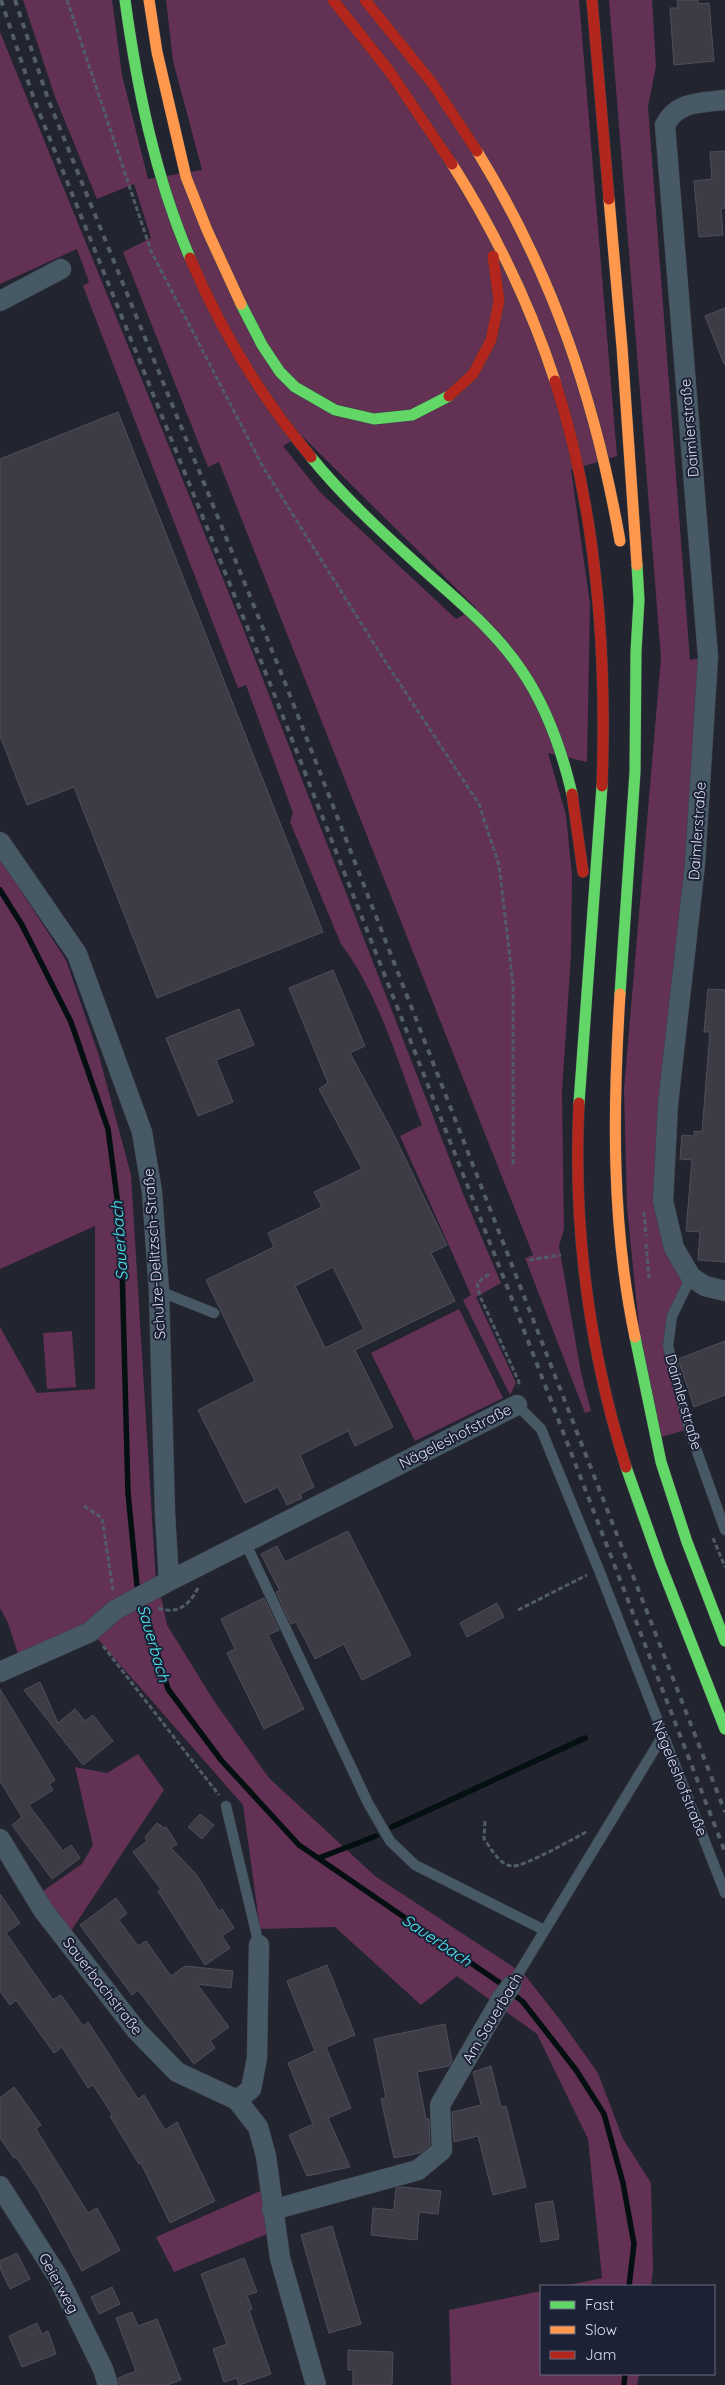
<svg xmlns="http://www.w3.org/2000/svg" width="725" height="2385" font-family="Quicksand,sans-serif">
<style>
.green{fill:#633154;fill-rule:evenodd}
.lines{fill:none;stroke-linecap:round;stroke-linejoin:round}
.stream{stroke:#030f11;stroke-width:5.5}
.building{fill:#3d3c46;stroke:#4f4f59;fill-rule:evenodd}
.lane-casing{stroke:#3d3f48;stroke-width:11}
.street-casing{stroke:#3d3f48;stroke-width:21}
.fast-casing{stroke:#3d3f48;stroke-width:12}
.slow-casing{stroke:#3d3f48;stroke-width:12}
.jam-casing{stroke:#3d3f48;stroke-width:12}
.path{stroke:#505c66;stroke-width:3;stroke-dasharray:5 2.5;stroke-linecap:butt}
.lane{stroke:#465965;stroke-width:10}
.street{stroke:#465965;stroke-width:20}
.fast{stroke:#63d668;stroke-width:11}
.slow{stroke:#ff974d;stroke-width:11}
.jam{stroke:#b3261e;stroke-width:11}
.rail{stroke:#525d67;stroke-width:4;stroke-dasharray:6 6;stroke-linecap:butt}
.labels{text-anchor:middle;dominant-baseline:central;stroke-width:4;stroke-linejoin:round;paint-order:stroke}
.street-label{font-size:15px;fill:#dadeeb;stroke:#1c2135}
.water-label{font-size:16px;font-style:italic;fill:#50e9f3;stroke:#1c2135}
</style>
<rect width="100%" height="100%" fill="#22242f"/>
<path class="green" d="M23,0H112L122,75L148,179L202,170L173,61L166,0H579L617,456L571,470L590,604L587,762L548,753L566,815L572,876L571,955L562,1093L564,1229L559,1246L581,1373L591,1411L585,1413L525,1258L533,1255L219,462L208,467L123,252L151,238L134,184L97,199L55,97ZM301,435L476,608L456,619L320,492L283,446Z
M609,0H652L656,66L648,107L690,660L708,657L663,1201L691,1277L668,1333L689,1429L661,1437L640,1337L627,1207L624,1089L661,658Z
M0,32L241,623L464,1196L501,1283L476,1297L516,1383L510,1395L463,1300L471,1295L400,1136L422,1125C399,1066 379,994 341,944L290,822L293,813L246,685L238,688L83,286L89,282L77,249L0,284Z
M0,859L66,960L99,1056L131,1175L156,1583L88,1628L20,1660L8,1623L0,1608V1327L37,1393L95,1389V1226L0,1269Z
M459,1309L503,1398L415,1441L371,1353Z
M72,1331L76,1387L47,1389L43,1333Z
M159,1587L167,1625L214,1701L269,1778L375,1876L524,1974L561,2021L598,2073L623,2139L651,2183L653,2270L651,2286H564L602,2278L588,2139L537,2034L457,1976L421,2005L335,1927L260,1929L243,1805L96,1637Z
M138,1754L164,1790L71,1931L40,1893L82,1864L93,1845L75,1767L107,1773Z
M265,2189L272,2232L174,2272L156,2237Z
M541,2291V2374H639L637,2385H451L449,2310Z"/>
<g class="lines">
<path class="stream" d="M0,890L22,925L71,1022L108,1129L121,1228L128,1493L137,1585L168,1689L221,1760L299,1845L500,1983L523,2002L576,2070L604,2114L623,2183L634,2244L629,2286
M392,1827L585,1738
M319,1858L376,1836
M624,2385L625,2374"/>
</g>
<path class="building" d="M677,0H698V4L709,3L714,61L674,65L670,8H678Z
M725,151V208L721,209L723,235L699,237L694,181L712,179L710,152Z
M725,308V364H724L705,316Z
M118,412L323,932L157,998L74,787L27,805L0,736V459Z
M333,970L365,1046L350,1053L391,1129L447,1245L431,1253L455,1301L355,1350L393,1427L355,1446L348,1431L300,1455L314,1487L300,1494L302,1498L287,1505L278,1487L245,1503L198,1410L255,1381L206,1280L274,1247L268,1233L322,1207L314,1192L362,1169L319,1089L328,1083L289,988ZM333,1267L364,1329L325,1348L295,1286Z
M708,989L725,990V1262L698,1260L700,1232L686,1231L692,1160L680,1159L682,1135L694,1136V1131L702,1132L710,1032H704Z
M239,1009L254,1045L216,1060L233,1102L198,1116L166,1038Z
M725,1341V1395L694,1407L678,1359Z
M348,1531L411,1655L362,1680L344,1644L315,1659L296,1622L291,1624L276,1592L280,1591L261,1554L277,1546L285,1562Z
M264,1598L279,1630L268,1635L304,1709L264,1729L227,1653L235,1649L221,1619Z
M497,1603L504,1617L467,1637L460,1623Z
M40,1682L58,1723L75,1709L85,1721L93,1715L113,1741L83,1765L24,1690Z
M0,1689L55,1780L49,1784L53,1790L29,1805L63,1851L71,1845L80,1858L52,1879L12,1825L22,1817L0,1781Z
M200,1814L214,1825L202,1839L188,1827Z
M157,1823L164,1828L166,1827L177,1844L171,1848L196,1874L219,1911L222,1909L234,1928L222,1936L230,1948L205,1965L158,1891L161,1889L133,1852L147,1841L145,1837Z
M0,1894L20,1923L6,1933L15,1946L53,2000L61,1995L83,2026L88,2022L138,2099L144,2095L165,2130L177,2122L215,2201L170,2223L141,2163L139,2164L110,2116L112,2114L93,2085L88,2088L62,2047L54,2053L16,2000L10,2005L0,1991Z
M116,1898L127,1913L119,1920L138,1946L146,1941L171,1976L185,1966L233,1971L231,1988L197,1984L229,2027L210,2041L215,2048L194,2064L138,1990L132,1995L80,1925Z
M327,1965L355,2035L326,2047L351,2108L328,2118L350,2167L307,2176L289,2135L313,2124L288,2063L315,2051L287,1981Z
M445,2024L452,2061L449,2066L417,2072L426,2119H429L430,2145L420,2153L394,2158L381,2099L386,2098L374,2039Z
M491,2066L501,2107L506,2106L526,2187L493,2195L478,2136L454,2142L452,2112L481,2105L473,2072Z
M14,2087L41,2125L36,2129L88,2213L97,2208L120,2250L82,2271L38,2190L16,2157L14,2158L0,2138V2098Z
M402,2187L441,2191L438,2214L419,2212L417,2240L371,2235L373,2208L394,2210L396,2188Z
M553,2201L559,2239L541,2242L535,2204Z
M332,2226L361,2324L329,2333L301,2235Z
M17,2253L30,2279L10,2289L0,2268V2261Z
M244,2258L257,2292L247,2295L252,2309L249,2310L271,2374L239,2385L237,2378L224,2382L213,2349L227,2344L201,2274Z
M112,2287L120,2304L99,2314L91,2297Z
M132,2312L138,2326L157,2319L181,2380L167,2385H120L118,2378L136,2371L116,2318Z
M37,2323L42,2334L48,2331L56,2354L22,2367L9,2336Z
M348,2350L393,2352L392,2385H353V2370H348Z"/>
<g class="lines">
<g class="lane-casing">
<path id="lane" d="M691,1277L672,1316L668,1346L689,1429L725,1530
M159,1291L214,1313
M517,1405L541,1429L599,1570L725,1893
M245,1542L368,1803L390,1841L415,1865L544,1930
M226,1806L259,1945
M511,1986L662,1737"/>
</g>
<g class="street-casing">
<path id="street" d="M725,100C701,103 677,101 665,125L708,657L695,864L668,1104L663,1201L674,1248L691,1277L705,1286L725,1291
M0,301L61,269
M0,842L77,954L142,1132L152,1192L159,1291L165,1513L169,1581
M0,1672L90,1632L115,1610L169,1581L517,1405
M0,1839L43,1910L137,2031L177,2072L237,2100L258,2127L266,2156L280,2258L316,2385
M237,2100L251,2089L257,2058L259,1945
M0,2186L58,2277L103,2369L108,2385
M272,2210L418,2170L442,2150L440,2105L502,1998L511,1986"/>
</g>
<g class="fast-casing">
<path id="fast" d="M125,0C137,88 155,176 190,258
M241,304L262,345L280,372L295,387L335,410L374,419L412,415L449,396
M311,457C345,499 386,536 427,573C461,603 497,633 522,671C547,708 562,751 572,794
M620,994L635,772L636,651L639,600L637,565
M579,1103L602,786
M635,1337L661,1462L687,1542L725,1641
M626,1467L660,1563L725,1729"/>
</g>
<g class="slow-casing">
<path id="slow" d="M149,0L157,52L186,177L207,230L241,304
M477,151C553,275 595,399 620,541
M452,164C495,232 530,304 555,381
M609,199L622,347L637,565
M620,994C613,1108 611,1224 635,1337"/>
</g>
<g class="jam-casing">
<path id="jam" d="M333,0L390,72L452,164
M365,0L432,83L477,151
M592,0L609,199
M190,258C221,331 260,396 311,457
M555,381C597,511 607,651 602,786
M449,396L473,374L491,340L499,301L493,256
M572,794L583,872
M579,1103C573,1225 589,1350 626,1467"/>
</g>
<path class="path" d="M67,0L151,251L263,467L383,658L479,804L499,865L513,984V1167
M644,1212L646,1236
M646,1244L649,1278
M529,1260L561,1255
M489,1274L477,1283L480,1296L519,1382L518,1387
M84,1506L102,1518L113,1590
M713,1538L725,1567
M158,1608C178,1615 189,1605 198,1588
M518,1610L587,1575
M103,1646L219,1795
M485,1821L484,1839C491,1848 499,1865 512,1866C525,1867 574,1838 588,1831"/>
<use href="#lane" class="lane"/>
<use href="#street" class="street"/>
<use href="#fast" class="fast"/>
<use href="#slow" class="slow"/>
<use href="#jam" class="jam"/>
<path class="rail" d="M1,0L35,102L269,681L503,1276L725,1852
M15,0L48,99L282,675L725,1812"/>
</g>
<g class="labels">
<g class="street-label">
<text transform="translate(689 428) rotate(-95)">Daimlerstraße</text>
<text transform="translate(697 831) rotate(-86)">Daimlerstraße</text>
<text transform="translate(154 1254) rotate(-94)">Schulze-Delitzsch-Straße</text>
<text transform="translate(684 1402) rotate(74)">Daimlerstraße</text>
<text transform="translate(455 1436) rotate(-27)">Nägeleshofstraße</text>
<text transform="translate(680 1778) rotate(68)">Nägeleshofstraße</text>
<text transform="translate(103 1986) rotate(52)">Sauerbachstraße</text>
<text transform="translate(492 2018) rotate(-59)">Am Sauerbach</text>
<text transform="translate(59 2283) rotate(61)">Geierweg</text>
</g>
<g class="water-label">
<text transform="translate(119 1241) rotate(-94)">Sauerbach</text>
<text transform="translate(154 1643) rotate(74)">Sauerbach</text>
<text transform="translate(437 1940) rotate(34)">Sauerbach</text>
</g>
</g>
<rect x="540" y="2285" width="175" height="90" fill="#1c2135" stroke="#686d7e"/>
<rect x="550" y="2301" width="25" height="8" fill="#63d668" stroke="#686d7e"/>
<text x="585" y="2310" font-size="15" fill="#dadeeb">Fast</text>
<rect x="550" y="2326" width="25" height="8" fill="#ff974d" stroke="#686d7e"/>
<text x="585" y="2335" font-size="15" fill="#dadeeb">Slow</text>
<rect x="550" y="2351" width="25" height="8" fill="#b3261e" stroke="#686d7e"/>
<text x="585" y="2360" font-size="15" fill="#dadeeb">Jam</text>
</svg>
